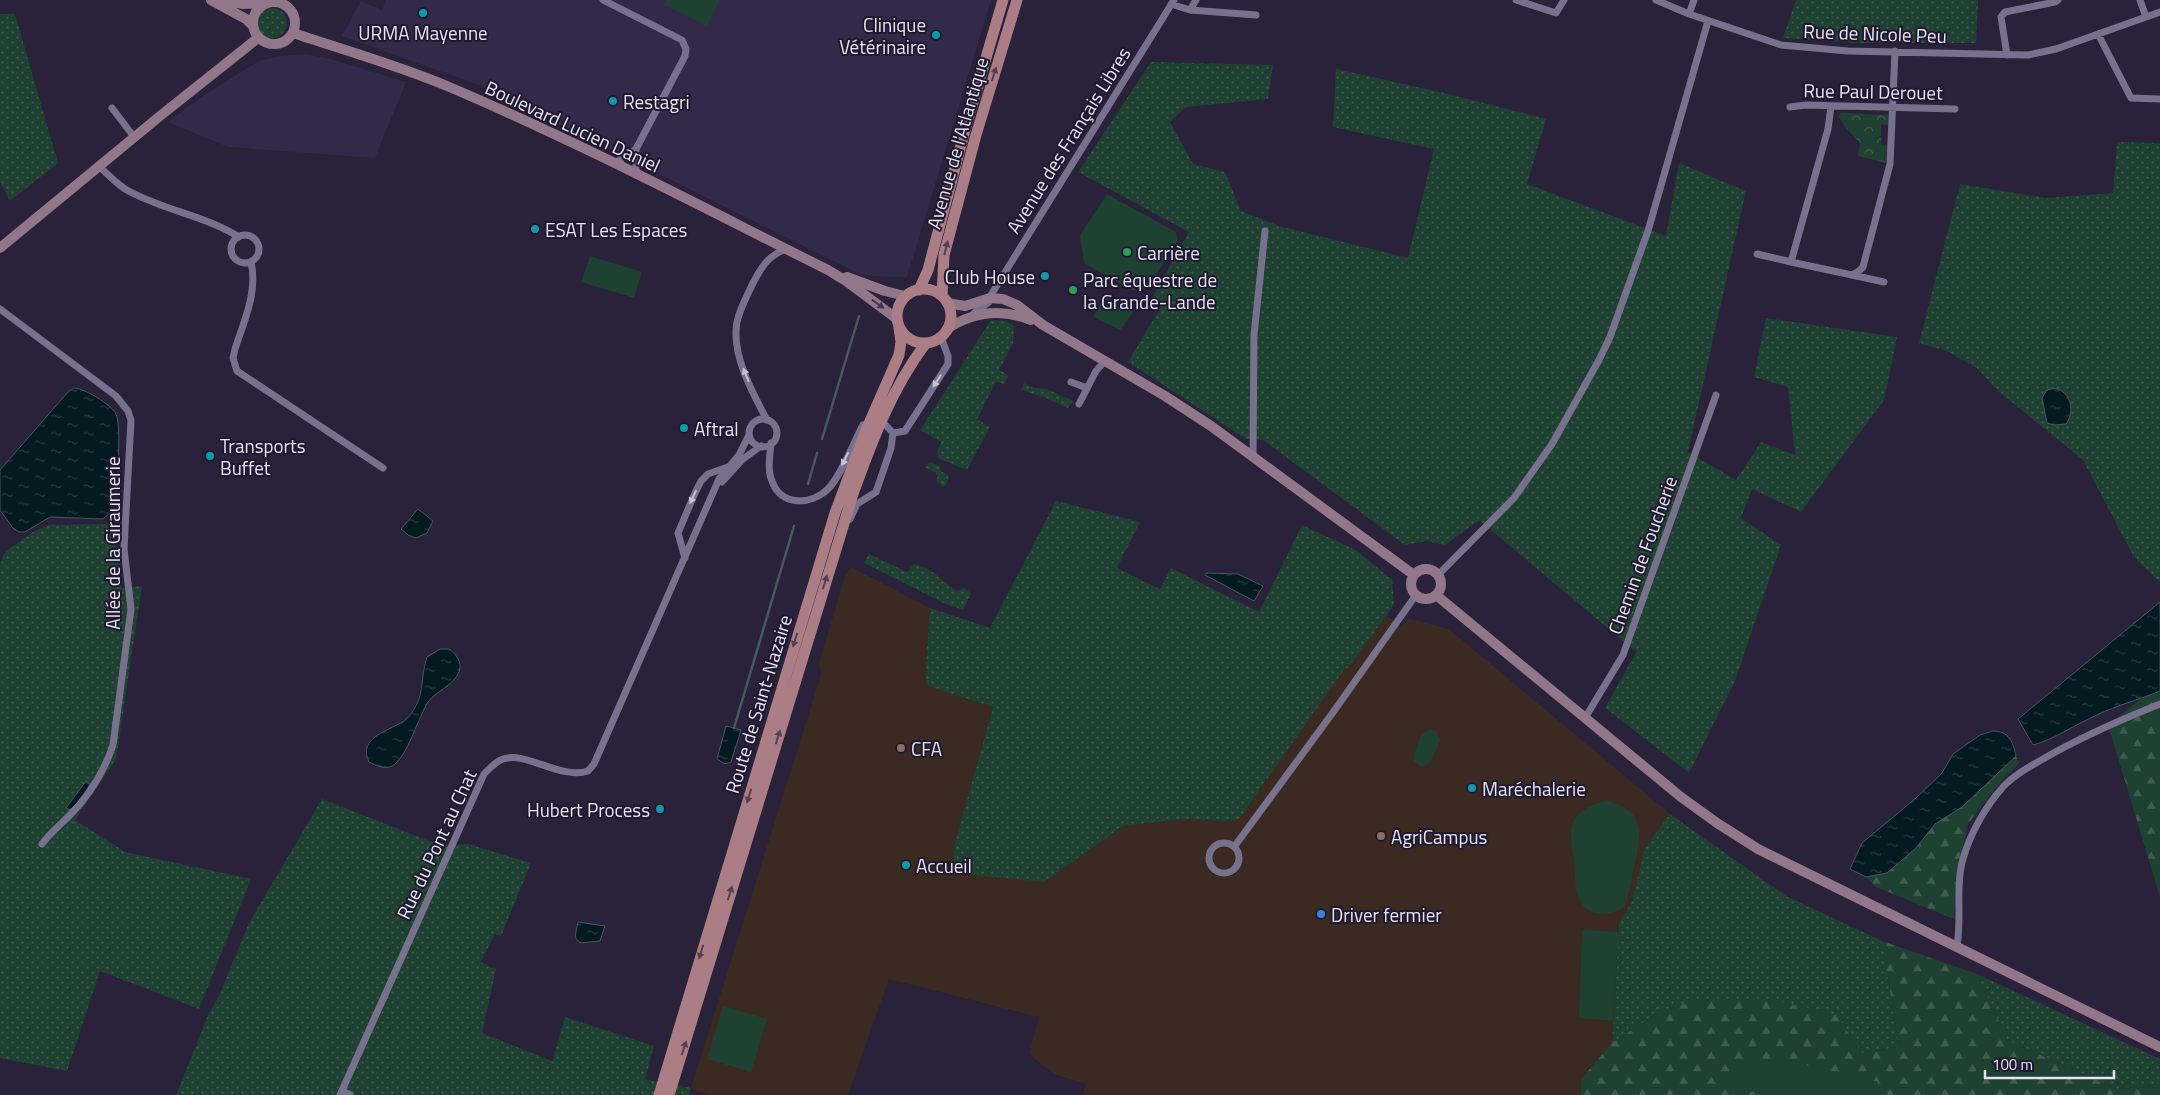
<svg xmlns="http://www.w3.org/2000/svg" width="2160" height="1095" font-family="'Titillium Web',sans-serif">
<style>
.built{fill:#322a48}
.education{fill:#3b2a22}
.grass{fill:url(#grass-dots)}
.forest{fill:url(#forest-firs)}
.park{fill:url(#park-crowns)}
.garden{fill:#1f4131}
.water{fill:url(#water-ripples);stroke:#485760}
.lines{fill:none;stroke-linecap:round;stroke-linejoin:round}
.stream{stroke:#485760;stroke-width:2.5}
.street{stroke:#77718d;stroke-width:7}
.secondary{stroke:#917789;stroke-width:10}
.primary{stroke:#ab7d85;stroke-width:11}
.oneway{fill:#574151}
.oneway2{fill:#473a4e}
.oneway3{fill:#c6c2d5}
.culture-dot{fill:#0f9aa8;stroke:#1f192f;stroke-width:2}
.leisure-dot{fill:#2e9e5b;stroke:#1f192f;stroke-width:2}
.education-dot{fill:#8d6e63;stroke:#1f192f;stroke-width:2}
.shop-dot{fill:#3f7fe0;stroke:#1f192f;stroke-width:2}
.labels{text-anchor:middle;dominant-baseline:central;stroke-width:4;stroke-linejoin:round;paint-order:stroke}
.poi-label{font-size:19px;fill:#e8e4f4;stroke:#1f192f;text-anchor:start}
.street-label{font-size:19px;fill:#e8e4f4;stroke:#1f192f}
</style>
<defs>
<pattern id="grass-dots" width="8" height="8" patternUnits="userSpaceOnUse" patternTransform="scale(1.25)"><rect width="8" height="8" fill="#1f4131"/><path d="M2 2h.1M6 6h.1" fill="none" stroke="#405c4f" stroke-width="1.8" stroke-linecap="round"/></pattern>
<pattern id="forest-firs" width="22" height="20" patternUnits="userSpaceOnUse" patternTransform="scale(1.25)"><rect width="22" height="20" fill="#1f4131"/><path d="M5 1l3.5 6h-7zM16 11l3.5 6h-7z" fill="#405c4f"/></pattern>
<pattern id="park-crowns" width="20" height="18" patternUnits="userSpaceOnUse" patternTransform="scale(1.25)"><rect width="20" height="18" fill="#1f4131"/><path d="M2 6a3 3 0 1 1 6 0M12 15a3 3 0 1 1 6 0" fill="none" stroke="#405c4f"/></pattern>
<pattern id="water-ripples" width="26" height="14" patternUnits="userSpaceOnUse" patternTransform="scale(1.25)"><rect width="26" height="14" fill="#031b20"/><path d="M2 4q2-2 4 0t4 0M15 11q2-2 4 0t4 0" fill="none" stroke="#283c41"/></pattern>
</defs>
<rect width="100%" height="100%" fill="#29223a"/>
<path class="built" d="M386,0H991L907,277L864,276L487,88L342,36L361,1L382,10Z
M306,54L331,59L406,82L375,158L228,147L168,122L201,97L259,61L281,56Z"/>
<path class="education" d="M851,567L930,608L925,678L928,686L993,706L954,846L1044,882L1123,826L1185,819L1226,821L1239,819L1344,670L1349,667L1386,616L1401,626L1407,618L1449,629L1670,814L1645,847L1632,901L1619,923L1612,1043L1581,1079V1095H1082L1086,1084L1054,1074L1029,1054L1039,1017L889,979L848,1095H708L691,1088L821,675L819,663L845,576Z"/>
<path class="grass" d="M1796,0H1978L1976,43H1863L1783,38Z
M257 23a15 15 0 1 1 30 0a15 15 0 1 1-30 0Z
M0,14H15L58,163L10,201L0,182Z
M1151,62L1273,65L1268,99L1186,107L1170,122L1193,164L1225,172L1241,211L1279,226L1408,258L1434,149L1333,127L1336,69L1449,94L1546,119L1527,184L1666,236L1679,163L1746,191L1688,452L1736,480L1761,442L1795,455L1788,387L1754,377L1766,318L1897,337L1884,400L1801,512L1752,489L1741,518L1781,545L1735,681L1689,773L1605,708L1636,652L1479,520L1445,545L1427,541L1405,545L1263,440L1246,439L1128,362L1162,305L1152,298L1189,232L1078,172Z
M2117,142L2160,143V582L2134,557L2083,460L1997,390L1978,369L1947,351L1919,343L1960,184L2046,198L2113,193Z
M991,320L1005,321L1014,325L1013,343L999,370L1008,375L1004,384L996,382L977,419L990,427L967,470L939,459L937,452L941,442L920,430Z
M1024,383L1034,388L1047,389L1073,401L1068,408L1043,397L1021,390Z
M930,463L940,466L941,471L949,476L946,485L943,486L936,481L938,476L935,472L924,467Z
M1056,501L1140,522L1117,568L1160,589L1171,568L1259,612L1302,525L1356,550L1392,580L1394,605L1349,667L1344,670L1239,819L1226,821L1185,819L1123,826L1044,882L956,873L954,870V846L993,707L928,686L925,678L930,608L990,628Z
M113,524L122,588L142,586L116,759L75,820L125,852L251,879L199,1009L100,971L67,1071L0,1058V563L5,552L33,532L49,525Z
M869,554L907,572L914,564C932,567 942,582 957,591L964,588L971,593L963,610L946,604L864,563Z
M322,799L442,846L468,844L531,863L501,936L495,934L481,962L496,969L482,1033L552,1061L565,1017L654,1046L645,1079L691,1088L689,1095H176L209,1013L218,998L249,923Z
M1670,814L1786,896L1882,941L1899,1047L1861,1053L1837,1015L1660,1012L1612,1043L1619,923L1632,901L1645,847Z
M1977,974L2160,1059V1084L2117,1089L2007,1040Z"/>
<path class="forest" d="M2160,684V897L2108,725Z
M2016,756L2019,763L1995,789L1968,824L1956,877L1954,919L1876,887L1866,877L1887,873L1916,848L1935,824L1962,807Z
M1882,941L1977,974L2007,1040L2117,1089L2160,1084V1095H1581V1079L1612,1043L1660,1012L1692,1001H1778L1837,1015L1861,1053L1899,1047Z"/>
<path class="park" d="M1841,113L1888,115V125H1881V145L1887,146L1886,163L1858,156L1860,143L1847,129L1838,116Z"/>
<path class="garden" d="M667,0H720L707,26L664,5Z
M1107,194L1176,232L1178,241L1147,289L1131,290L1084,263L1080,235Z
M590,256L642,272L634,298L581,282Z
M1105,296L1134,311L1120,330L1093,317Z
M1433,729L1437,732L1440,740L1431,762L1422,767L1414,761V754L1422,733Z
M1606,801C1647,809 1641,836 1634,868C1631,881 1629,894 1625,906C1608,918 1586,918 1578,896C1575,886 1575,873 1574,862C1572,849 1568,832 1574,820C1580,809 1594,803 1606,801Z
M1582,930L1619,932L1613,1021L1579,1018Z
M723,1006L767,1019L751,1072L707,1059Z
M1733,1059L1776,1070L1779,1059L1878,1082L1875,1095H1765L1726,1085Z"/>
<path class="water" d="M74,388C84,388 112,405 116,414C122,425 117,496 113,510L103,519L50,517L25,532H19L13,528L0,510V470L68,392Z
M2052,388C2070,389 2076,410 2066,424L2054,425L2047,423L2042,398L2046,391Z
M418,509L433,521L427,533L416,538L408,535L401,529Z
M1207,573L1238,574L1263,586L1254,601L1205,575Z
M2160,602V691C2139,700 2117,705 2097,715C2076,724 2055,739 2033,745L2018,719Z
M440,649H449C456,654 463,663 459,672C453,686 436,691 428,702C418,718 407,758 392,766C384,770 376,765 369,762C357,738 388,731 404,721C408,719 413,711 416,706C424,691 421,674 427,657Z
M726,726L741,730L731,762L725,764L717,759Z
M1993,731C2009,731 2013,742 2016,756L1962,807L1935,824L1916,848L1887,873L1866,877L1850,869L1862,843L1916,798L1942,773L1953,754L1980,735Z
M86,781L90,784L82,798L70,810L66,808Z
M578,922L605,926L600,941L580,943L575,937Z"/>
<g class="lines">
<path class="stream" d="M822,439L859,316
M808,484L817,453
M734,728L794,526"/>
<path class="street" d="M603,0L682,40L686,49L685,56L636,149V175
M1516,0L1556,13L1564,0
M1656,0L1689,14L1781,45L1848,51L2028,55L2056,49L2160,12
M2140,0L2146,17
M1171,4L1190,10L1256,15
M1190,10L1196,0
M1689,14L1694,0
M2098,34L2131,98L2160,99
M2007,55L2001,17L2005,12L2055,2L2058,0
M1831,106L1828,129L1791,262L1852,275L1858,272L1863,267L1890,164L1895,51
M1790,107L1806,105L1955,109
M112,108L134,137
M614,164L636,149
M99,166C107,174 116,183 125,189C161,210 204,215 239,237
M231 249a14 14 0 1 1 28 0a14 14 0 1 1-28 0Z
M1757,254L1791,262
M251,262C258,292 244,321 235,349L233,358L237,371L383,468
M1852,275L1884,282
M0,309L116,396L128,411L131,420L124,549L131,609L113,745C104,772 89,796 69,816C59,826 50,833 42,844
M972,316L976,311L989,302L991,295L1174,0
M1071,382L1087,388
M1079,404L1096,371L1105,361
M749 433a14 14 0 1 1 28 0a14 14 0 1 1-28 0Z
M767,420C752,392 731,354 737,322C740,308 747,296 753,283C762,266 768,256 786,249
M881,420L893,433
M893,433L905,431L948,364V356L941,337
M771,443C770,455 767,470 772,481C781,507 811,505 828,489C841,476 854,442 863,425
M1253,457L1254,335L1265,231
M722,482L743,459L761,446
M850,519L857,504L876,492L891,448L893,433
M685,558L678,533L695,493L701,481L708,474L728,467
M1438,575L1514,498L1552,444L1599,360L1610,337L1648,231L1708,21
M1585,718L1623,655L1716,395
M1209 858a15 15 0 1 1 30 0a15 15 0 1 1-30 0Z
M1234,847L1334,711L1416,595
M1957,946C1962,918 1955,887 1963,859C1970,834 1985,807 2003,787C2014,775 2029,767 2043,759C2081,737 2120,720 2160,704
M342,1091L350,1095
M340,1095L484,774C490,768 495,762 503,759C526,751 561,780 588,771L594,764L719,479L739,455L749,435"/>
<path class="secondary" d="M211,0L246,19L253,26
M223,0L243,4L265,3
M253 23a21 21 0 1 1 42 0a21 21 0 1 1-42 0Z
M293,33C344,50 397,65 447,86C577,141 702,207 828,270L846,281L897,319
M0,248L160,116L258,38
M847,277L885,291L905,296
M947,303L965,306L990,298L1003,299L1017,305L1043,325L1165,396L1211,426L1414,575
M947,329C974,311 1001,308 1031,320
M1411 584a15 15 0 1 1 30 0a15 15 0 1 1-30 0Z
M1436,595L1681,797L1717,823L1758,849L2160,1047"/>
<path class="primary" d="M897 316a27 27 0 1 1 54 0a27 27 0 1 1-54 0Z
M919,290L928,270L966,126L1003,0
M942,296L944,255L976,135L1017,0
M659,1095L835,513L867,428L899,355L901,342L899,328
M669,1095L853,494C872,441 892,388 926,343"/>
</g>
<defs><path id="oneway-solid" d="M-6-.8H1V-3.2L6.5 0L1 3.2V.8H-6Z" transform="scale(1.25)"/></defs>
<g class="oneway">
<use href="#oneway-solid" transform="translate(994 74) rotate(-73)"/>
<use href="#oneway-solid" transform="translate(946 248) rotate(-76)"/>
<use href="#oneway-solid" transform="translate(825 582) rotate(-73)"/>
<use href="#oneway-solid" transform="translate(795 640) rotate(107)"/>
<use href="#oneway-solid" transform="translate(778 737) rotate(-73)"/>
<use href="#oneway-solid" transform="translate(749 796) rotate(107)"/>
<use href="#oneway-solid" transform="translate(730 893) rotate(-73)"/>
<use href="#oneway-solid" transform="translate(701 952) rotate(107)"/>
<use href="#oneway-solid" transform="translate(684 1048) rotate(-72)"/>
</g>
<use class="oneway2" href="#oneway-solid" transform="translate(878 304) rotate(36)"/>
<g class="oneway3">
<use href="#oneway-solid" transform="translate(746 375) rotate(-112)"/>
<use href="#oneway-solid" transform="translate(937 381) rotate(123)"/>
<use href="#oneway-solid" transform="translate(845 459) rotate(117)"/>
<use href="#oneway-solid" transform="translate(693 497) rotate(115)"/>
</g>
<g class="culture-dot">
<circle cx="423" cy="13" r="5"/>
<circle cx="936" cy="35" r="5"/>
<circle cx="613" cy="101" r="5"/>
<circle cx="535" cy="229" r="5"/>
<circle cx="1045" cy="276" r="5"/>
<circle cx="684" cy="428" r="5"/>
<circle cx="210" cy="456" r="5"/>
<circle cx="1472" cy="788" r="5"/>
<circle cx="660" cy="809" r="5"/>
<circle cx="906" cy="865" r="5"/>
</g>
<g class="leisure-dot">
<circle cx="1127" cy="252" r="5"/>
<circle cx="1073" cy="290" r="5"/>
</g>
<g class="education-dot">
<circle cx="901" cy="748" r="5"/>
<circle cx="1381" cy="836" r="5"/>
</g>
<circle class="shop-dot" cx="1321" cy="914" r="5"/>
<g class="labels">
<g class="poi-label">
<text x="926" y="24" text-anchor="end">Clinique<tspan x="926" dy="22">Vétérinaire</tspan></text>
<text x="423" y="32" text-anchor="middle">URMA Mayenne</text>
<text x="623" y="101">Restagri</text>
<text x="545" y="229">ESAT Les Espaces</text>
<text x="1137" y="252">Carrière</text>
<text x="1035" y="276" text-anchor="end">Club House</text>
<text x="1083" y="279">Parc équestre de<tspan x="1083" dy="22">la Grande-Lande</tspan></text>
<text x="694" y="428">Aftral</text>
<text x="220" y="445">Transports<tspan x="220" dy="22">Buffet</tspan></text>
<text x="911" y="748">CFA</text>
<text x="1482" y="788">Maréchalerie</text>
<text x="650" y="809" text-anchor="end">Hubert Process</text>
<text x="1391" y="836">AgriCampus</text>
<text x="916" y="865">Accueil</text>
<text x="1331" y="914">Driver fermier</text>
</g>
<g class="street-label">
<text transform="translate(1875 33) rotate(2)">Rue de Nicole Peu</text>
<text transform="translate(1873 91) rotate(1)">Rue Paul Derouet</text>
<text transform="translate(573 126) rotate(25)">Boulevard Lucien Daniel</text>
<text transform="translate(1068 140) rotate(-58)">Avenue des Français Libres</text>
<text transform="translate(957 143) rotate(-74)">Avenue de l'Atlantique</text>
<text transform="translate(112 543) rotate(-90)">Allée de la Giraumerie</text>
<text transform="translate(1642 555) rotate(-70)">Chemin de Foucherie</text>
<text transform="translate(758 704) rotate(-73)">Route de Saint-Nazaire</text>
<text transform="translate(436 844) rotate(-65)">Rue du Pont au Chat</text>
</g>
</g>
<path d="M1985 1070v8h129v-8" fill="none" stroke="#e8e4f4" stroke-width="2.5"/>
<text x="1992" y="1070" font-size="15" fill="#e8e4f4" stroke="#1f192f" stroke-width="4" paint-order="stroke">100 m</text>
</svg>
